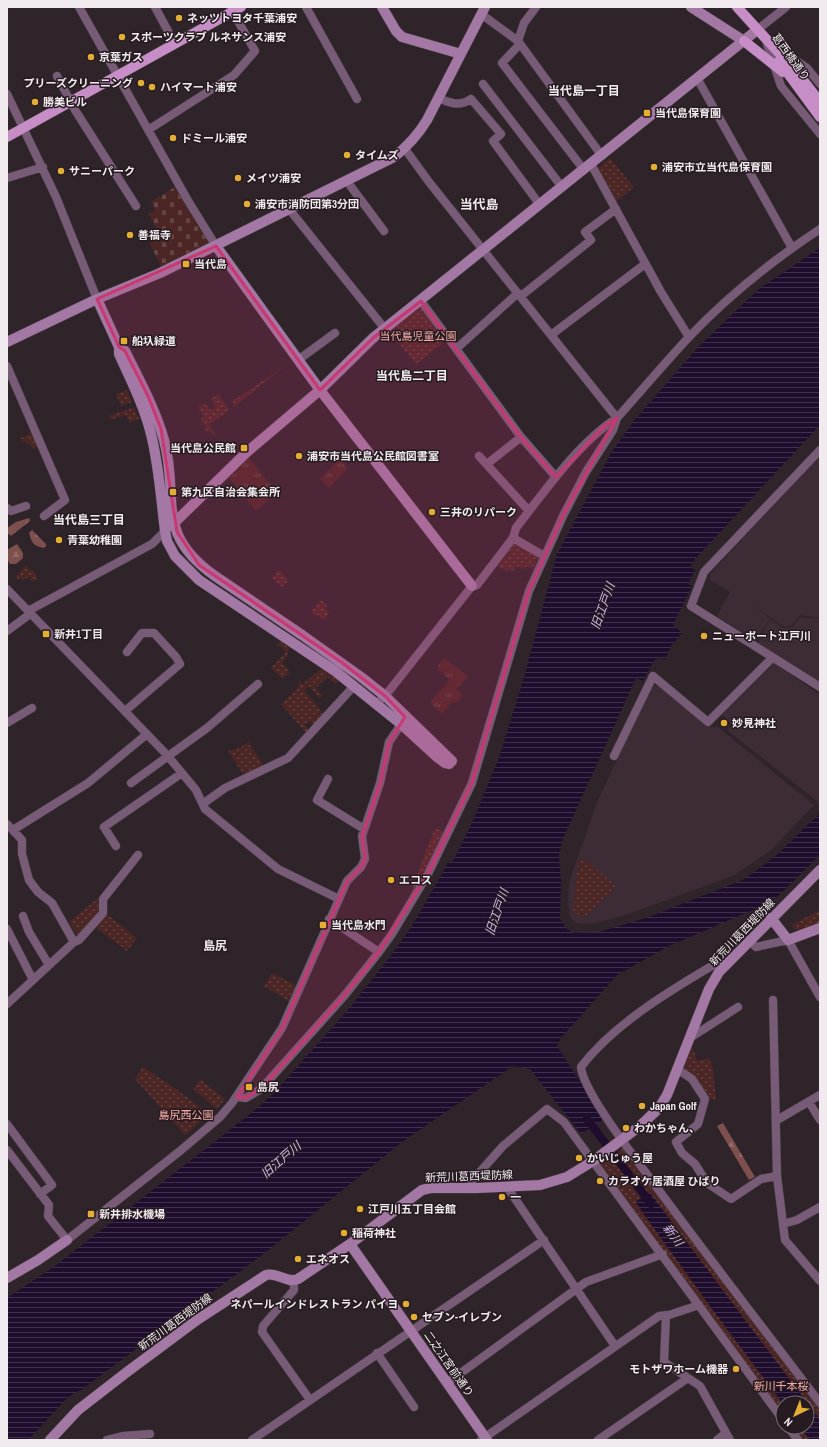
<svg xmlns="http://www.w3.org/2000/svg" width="827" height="1447" font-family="'Archivo Narrow','Noto Sans JP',sans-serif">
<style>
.built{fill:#3d2c35}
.grass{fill:url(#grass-tufts)}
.forest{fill:url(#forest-firs)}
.cemetery{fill:url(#cemetery-stones)}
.park{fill:url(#park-dots)}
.water{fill:url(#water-rules)}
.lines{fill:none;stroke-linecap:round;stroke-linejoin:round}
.canal{stroke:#1e0d2c;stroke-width:8}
.street-casing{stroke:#4a4045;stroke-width:9}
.secondary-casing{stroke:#4a4045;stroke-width:11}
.primary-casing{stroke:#4a4045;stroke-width:11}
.street{stroke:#775b77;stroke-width:8}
.secondary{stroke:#a478a4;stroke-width:10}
.primary{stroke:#c78dc6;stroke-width:10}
.marked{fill:#c93871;fill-opacity:0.2;stroke:#c93871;stroke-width:3;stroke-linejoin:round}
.poi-dot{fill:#e4ae35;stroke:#251b20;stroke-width:1.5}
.labels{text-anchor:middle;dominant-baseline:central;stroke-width:3;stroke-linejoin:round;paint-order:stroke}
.poi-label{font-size:11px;font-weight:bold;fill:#f1eaee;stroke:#251b20;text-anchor:start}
.street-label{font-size:11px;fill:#f1eaee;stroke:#251b20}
.park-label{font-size:11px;fill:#f8aba5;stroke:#251b20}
.neighbourhood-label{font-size:12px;font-weight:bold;fill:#f1eaee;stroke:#251b20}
.water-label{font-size:12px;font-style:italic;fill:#d4b5f3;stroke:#251b20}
.quarter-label{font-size:13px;font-weight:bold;fill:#f1eaee;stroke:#251b20}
</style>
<defs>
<pattern id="grass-tufts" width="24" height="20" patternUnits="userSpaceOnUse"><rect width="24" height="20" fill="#4b2624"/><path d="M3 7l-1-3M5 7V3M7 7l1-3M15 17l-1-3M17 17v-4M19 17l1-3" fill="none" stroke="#654644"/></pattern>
<pattern id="forest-firs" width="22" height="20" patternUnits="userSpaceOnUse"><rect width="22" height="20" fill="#7e504d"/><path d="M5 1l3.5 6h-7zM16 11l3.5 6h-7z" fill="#916967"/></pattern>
<pattern id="cemetery-stones" width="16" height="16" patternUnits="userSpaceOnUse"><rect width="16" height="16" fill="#4b2624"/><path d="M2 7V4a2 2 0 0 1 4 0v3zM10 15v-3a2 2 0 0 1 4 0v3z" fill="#654644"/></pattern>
<pattern id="park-dots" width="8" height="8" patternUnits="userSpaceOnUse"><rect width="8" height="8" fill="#4b2624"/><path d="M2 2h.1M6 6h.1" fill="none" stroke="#654644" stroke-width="1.8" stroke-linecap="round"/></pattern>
<pattern id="water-rules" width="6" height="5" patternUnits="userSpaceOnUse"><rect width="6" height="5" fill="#1e0d2c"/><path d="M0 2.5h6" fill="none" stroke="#3f304b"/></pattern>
</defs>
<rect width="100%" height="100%" fill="#2f242a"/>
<path class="built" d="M820,455V618L800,615L792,625L785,627L740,598L770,618L756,642L717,616L730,592L710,580V574Z
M800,617L820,619V684L758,643L770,619L784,628L792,627Z
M774,663L820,695V800L818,802L727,730L733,725L722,715Z
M660,685L707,727H718L814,805L771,850L735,875L626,915L592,924L576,923L570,917L568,904L569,883L597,802L652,686Z"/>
<path class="grass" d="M249,458L277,493L256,511L229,478Z
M339,459L348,468L329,488L320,479Z
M444,658L468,676L456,689L463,695L456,703L453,701L442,714L430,702L450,680L437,668Z"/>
<path class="forest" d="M29,518L30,521L11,536L9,534L7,535V528L16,522Z
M32,530L46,544V546L44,548C34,546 32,544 29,533Z
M17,544L23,553V558L16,564H10L7,559V550Z
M723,1123L755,1177L749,1180L717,1126Z"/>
<path class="cemetery" d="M175,187L208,241L206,246L161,267L150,244L151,237L158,233L149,214L155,210L151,202Z"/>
<path class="park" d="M610,158L634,187L616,202L598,168Z
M421,307L447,340L416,364L390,332Z
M286,365L234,407L233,401Z
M127,390L132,402L121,406L116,394Z
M218,394L229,410L209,425L216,434L214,436L210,431L207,432L204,428L206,427L200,419L204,417L198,407L205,403L210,410L216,407L211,399Z
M134,407L139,419L129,423L126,415L110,420L109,416Z
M31,433L38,446L33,449L30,444L28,445L26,441L23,443L21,438Z
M515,543L538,557L533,569L526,566L525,569L516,566L513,572L497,567Z
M26,565L30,571L33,570L38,579L32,582L29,577L22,580L21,578L18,579L16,577Z
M279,570L289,580L282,587L272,578Z
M321,600L327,605L325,608L329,612L324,620L318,615L316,617L311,612Z
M280,641L289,648L287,657L282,662L288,669L289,673L283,679L271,668L286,652L279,645L276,647Z
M322,668L338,681L335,684L327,677L316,688L323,696L319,698L309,686L304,691L315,702L323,714L314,726L309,721L305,725L310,731L307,734L281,704L298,688L297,686L299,683V679L303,684Z
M248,742L264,766L243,774L228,751L239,748Z
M435,828L446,833L406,904Z
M579,859L589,862L616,886L585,917L573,912Z
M98,898V912L79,937L69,922Z
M820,910V924C809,928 799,936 791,925Z
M107,914L137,938L127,951L96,928Z
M272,973L296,985L289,1001L264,986Z
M692,1046L697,1061L709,1058L713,1069L716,1100L710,1099L695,1077L684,1069Z
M143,1067L175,1088L209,1114L185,1135L135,1079Z
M200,1079L225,1099L217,1109L193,1089Z
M624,1148L820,1409V1440H799L790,1427H807V1403H783V1418L599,1165Z"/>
<path class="water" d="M820,248V425L695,559L690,567L695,570L688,584L692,586L673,625L682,633L671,646L665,660L660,656L653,662L643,681L636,678L562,841L559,856L561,880L560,919L567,929L574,933L599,932L646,918L743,880L776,856L820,813V855L778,896L757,908L669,946L617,975L561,1038L557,1046L604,1119L581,1134L530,1069L513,1066L402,1142L266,1252L84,1388L68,1397L28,1440H7V1298L55,1266L254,1111L273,1094L348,1010L396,949L415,921L448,863L453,861L470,827L499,758L525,674L557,554L611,453L634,421L698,347L760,288Z
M650,1193L820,1420V1440H810L800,1427H807V1403L783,1404L712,1309L635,1202Z"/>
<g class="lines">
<path class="canal" d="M587,1119L651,1204"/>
<g class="street-casing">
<path id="street" d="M79,7L187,199L216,246
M155,7L175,44
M306,7L357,99
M481,14L518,41L602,156
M757,30L786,7
M518,41L524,23L536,7
M520,44L502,63L584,170
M767,44L781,86L820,134
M778,48L807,68L820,84
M57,76L75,110L136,206
M697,78L792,248
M483,84L562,187
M7,94L56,197L97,299
M438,98C450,103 459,107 471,99L501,134L493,141L540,205
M148,130L234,75L255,51L230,7
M591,164L661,292L689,337
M7,178L43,167
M346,180L384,231
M289,209L385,329
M521,296L591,240L585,232L616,209
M421,301L521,437L556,477
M551,335L645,264
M456,349L518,293
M298,360L335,333
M7,366L65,500L44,516
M820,450L704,572L691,606L820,687
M479,456L529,511
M487,464L521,437
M7,508L11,511L26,506
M513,538L544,556
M7,589L167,755L196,790L205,809L278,869L339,899
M28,611L152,544L165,531
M7,631L30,614
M376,704L385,696L472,586L477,585L513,538L516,528C544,492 579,442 617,418L429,182L405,149
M125,711L180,664L176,657L154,633H142L127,652
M7,723L32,708
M614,756L653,676L708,722L772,658
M328,779L317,800L364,829
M131,783L207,728L258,684
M204,803L225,788L288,758L354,686
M7,824L22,840V854L29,880L38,892L52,903L74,942L7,1004
M13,830L88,783L147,734
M116,846L104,827L182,773
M23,916L29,932L49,965
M329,919L379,952
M7,929L33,980
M749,940L756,947L788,940L820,997
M74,942L79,940L103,913V899L138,855
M725,964L718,963L710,967C666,993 612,1026 581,1067C583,1091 633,1155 649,1177C705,1253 763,1328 820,1403
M773,1000L777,1176L785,1240L820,1281
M690,1038L738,1007
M677,1069L692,1079L705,1099L698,1124L676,1142L682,1153L695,1164L707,1183L731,1199L761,1179L777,1176
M237,1097L246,1098L261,1089L345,995L379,952L392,934L428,874L472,783L529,591L564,514L586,472L613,430L617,418C641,391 664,364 688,338C727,297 773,260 820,229
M809,1102L820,1120
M777,1120L820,1095
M7,1124L52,1185L40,1194
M7,1150L49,1205L48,1216L67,1240L180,1151L220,1117L232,1103L282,1028L347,881L361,867L365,859L362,836L380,783L389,742L404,720
M507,1187L615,1346
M469,1189L471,1182L503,1146L547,1109L564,1122L783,1420
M783,1224L797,1220L820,1207
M294,1281V1290L263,1326L262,1332L310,1400
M666,1315L664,1362L700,1386L730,1440
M377,1353L414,1407
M447,1383L586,1282L663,1254
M788,1427L798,1440
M107,1440L123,1436L150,1434
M252,1440L544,1240
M481,1440L659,1316L669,1315L699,1305
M598,1440L688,1378
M717,1440L726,1433"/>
</g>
<g class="secondary-casing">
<path id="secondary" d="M382,7L396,31L402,37L461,54
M691,7L744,41
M216,246L320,390L472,586
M97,299L119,347V354C131,380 144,406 151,434C159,466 161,499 165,531L167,541L175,556L199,580L335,671L401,724L437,757L445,763L449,764L452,761L385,696L361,677L302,635L215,576C153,532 180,499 164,440C155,408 139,380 125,351L119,347
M7,342L97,299L160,273L394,157C408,146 418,135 427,120L485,7
M171,526L247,452L320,390L373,338L757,30
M771,918L788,940L820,928
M350,1244L487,1440
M7,1278L38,1260L67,1240
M50,1440L78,1410L127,1372L197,1320L266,1275C278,1272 287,1284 298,1279L350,1244L422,1190L431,1188H477L540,1185L567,1177L593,1161L640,1126L659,1108L667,1095L709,989L719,972L820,870"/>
</g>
<g class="primary-casing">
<path id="primary" d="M737,7L799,75L820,102
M744,41L783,72
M779,61L820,117
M7,137L241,7"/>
</g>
<use href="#street" class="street"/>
<use href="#secondary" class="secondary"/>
<use href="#primary" class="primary"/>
</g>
<path class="marked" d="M216,246L320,390L373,338L421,301L521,437L556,477L604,426L617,418L564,514L529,591L472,783L428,874L379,952L345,995L261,1089L246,1098L237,1097L282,1028L347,881L361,867L365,859L362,836L380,783L389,742L405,717L385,696L341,662L199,565L177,532L161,429L148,396L125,351L119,347L97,299Z"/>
<g class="poi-dot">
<circle cx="179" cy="18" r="4"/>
<circle cx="122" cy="37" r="4"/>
<circle cx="91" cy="57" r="4"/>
<circle cx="141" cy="83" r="4"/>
<circle cx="152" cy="87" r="4"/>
<circle cx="35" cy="102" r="4"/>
<rect x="643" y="109" width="8" height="8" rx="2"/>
<circle cx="173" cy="138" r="4"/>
<circle cx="347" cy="155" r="4"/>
<circle cx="654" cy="167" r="4"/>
<circle cx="61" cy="171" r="4"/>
<circle cx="238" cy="178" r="4"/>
<circle cx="247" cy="204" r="4"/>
<circle cx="130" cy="235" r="4"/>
<rect x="182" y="260" width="8" height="8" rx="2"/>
<rect x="120" y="337" width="8" height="8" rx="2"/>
<rect x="240" y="444" width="8" height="8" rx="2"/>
<circle cx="299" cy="456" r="4"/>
<rect x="169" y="488" width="8" height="8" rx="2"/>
<circle cx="432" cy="512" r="4"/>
<circle cx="59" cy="540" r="4"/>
<rect x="42" y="630" width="8" height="8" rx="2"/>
<circle cx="704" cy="636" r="4"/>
<circle cx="724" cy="723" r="4"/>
<circle cx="391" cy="880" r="4"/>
<rect x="319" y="921" width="8" height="8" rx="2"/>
<rect x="245" y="1083" width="8" height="8" rx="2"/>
<circle cx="642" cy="1106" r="4"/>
<circle cx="626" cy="1128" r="4"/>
<circle cx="579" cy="1158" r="4"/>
<circle cx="600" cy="1181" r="4"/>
<circle cx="502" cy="1197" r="4"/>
<circle cx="360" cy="1209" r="4"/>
<rect x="87" y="1210" width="8" height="8" rx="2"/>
<circle cx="344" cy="1233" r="4"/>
<circle cx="298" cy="1259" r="4"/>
<circle cx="406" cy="1304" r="4"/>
<circle cx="414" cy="1317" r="4"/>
<circle cx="736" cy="1369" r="4"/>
</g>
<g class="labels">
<g class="poi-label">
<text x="187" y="18">ネッツトヨタ千葉浦安</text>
<text x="130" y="37">スポーツクラブ ルネサンス浦安</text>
<text x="99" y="57">京葉ガス</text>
<text x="133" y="83" text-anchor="end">プリーズクリーニング</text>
<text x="160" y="87">ハイマート浦安</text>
<text x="43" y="102">勝美ビル</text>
<text x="655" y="113">当代島保育園</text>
<text x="181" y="138">ドミール浦安</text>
<text x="355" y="155">タイムズ</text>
<text x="662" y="167">浦安市立当代島保育園</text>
<text x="69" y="171">サニーパーク</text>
<text x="246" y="178">メイツ浦安</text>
<text x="255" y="204">浦安市消防団第3分団</text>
<text x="138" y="235">善福寺</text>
<text x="194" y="264">当代島</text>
<text x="132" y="341">船圦緑道</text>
<text x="236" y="448" text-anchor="end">当代島公民館</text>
<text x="307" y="456">浦安市当代島公民館図書室</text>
<text x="181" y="492">第九区自治会集会所</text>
<text x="440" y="512">三井のリパーク</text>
<text x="67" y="540">青葉幼稚園</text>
<text x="54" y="634">新井1丁目</text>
<text x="712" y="636">ニューポート江戸川</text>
<text x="732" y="723">妙見神社</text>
<text x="399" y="880">エコス</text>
<text x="331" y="925">当代島水門</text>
<text x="257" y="1087">島尻</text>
<text x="650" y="1106">Japan Golf</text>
<text x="634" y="1128">わかちゃん、</text>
<text x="587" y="1158">かいじゅう屋</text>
<text x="608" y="1181">カラオケ居酒屋 ひばり</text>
<text x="510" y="1197">一</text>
<text x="368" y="1209">江戸川五丁目会館</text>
<text x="99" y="1214">新井排水機場</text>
<text x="352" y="1233">稲荷神社</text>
<text x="306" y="1259">エネオス</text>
<text x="398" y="1304" text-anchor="end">ネパールインドレストラン パイヨ</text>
<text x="422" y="1317">セブン-イレブン</text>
<text x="728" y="1369" text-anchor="end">モトザワホーム機器</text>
</g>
<g class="street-label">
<text transform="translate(791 57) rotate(54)">葛西橋通り</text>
<text transform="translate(742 932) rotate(-46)">新荒川葛西堤防線</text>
<text transform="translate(469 1176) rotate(-2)">新荒川葛西堤防線</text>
<text transform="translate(175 1322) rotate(-36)">新荒川葛西堤防線</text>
<text transform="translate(449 1364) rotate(55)">二之江宮前通り</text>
</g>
<g class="park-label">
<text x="418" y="336">当代島児童公園</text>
<text x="186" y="1115">島尻西公園</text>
<text x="781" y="1386">新川千本桜</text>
</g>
<g class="neighbourhood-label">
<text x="584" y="91">当代島一丁目</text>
<text x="412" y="376">当代島二丁目</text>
<text x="89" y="520">当代島三丁目</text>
<text x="215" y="946">島尻</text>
</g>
<g class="water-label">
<text transform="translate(603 606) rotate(-70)">旧江戸川</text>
<text transform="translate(497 912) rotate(-71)">旧江戸川</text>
<text transform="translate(281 1160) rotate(-41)">旧江戸川</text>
<text transform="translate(673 1235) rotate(53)">新川</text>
</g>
<g class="quarter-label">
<text x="479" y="204">当代島</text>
</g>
</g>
<rect width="827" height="1447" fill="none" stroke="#f1eaee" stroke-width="16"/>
<g transform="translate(795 1415) rotate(223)"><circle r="19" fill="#251b20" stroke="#776e72"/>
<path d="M0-3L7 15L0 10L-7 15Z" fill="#e4ae35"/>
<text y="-6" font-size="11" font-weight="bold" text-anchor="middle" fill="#f1eaee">N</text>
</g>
</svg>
